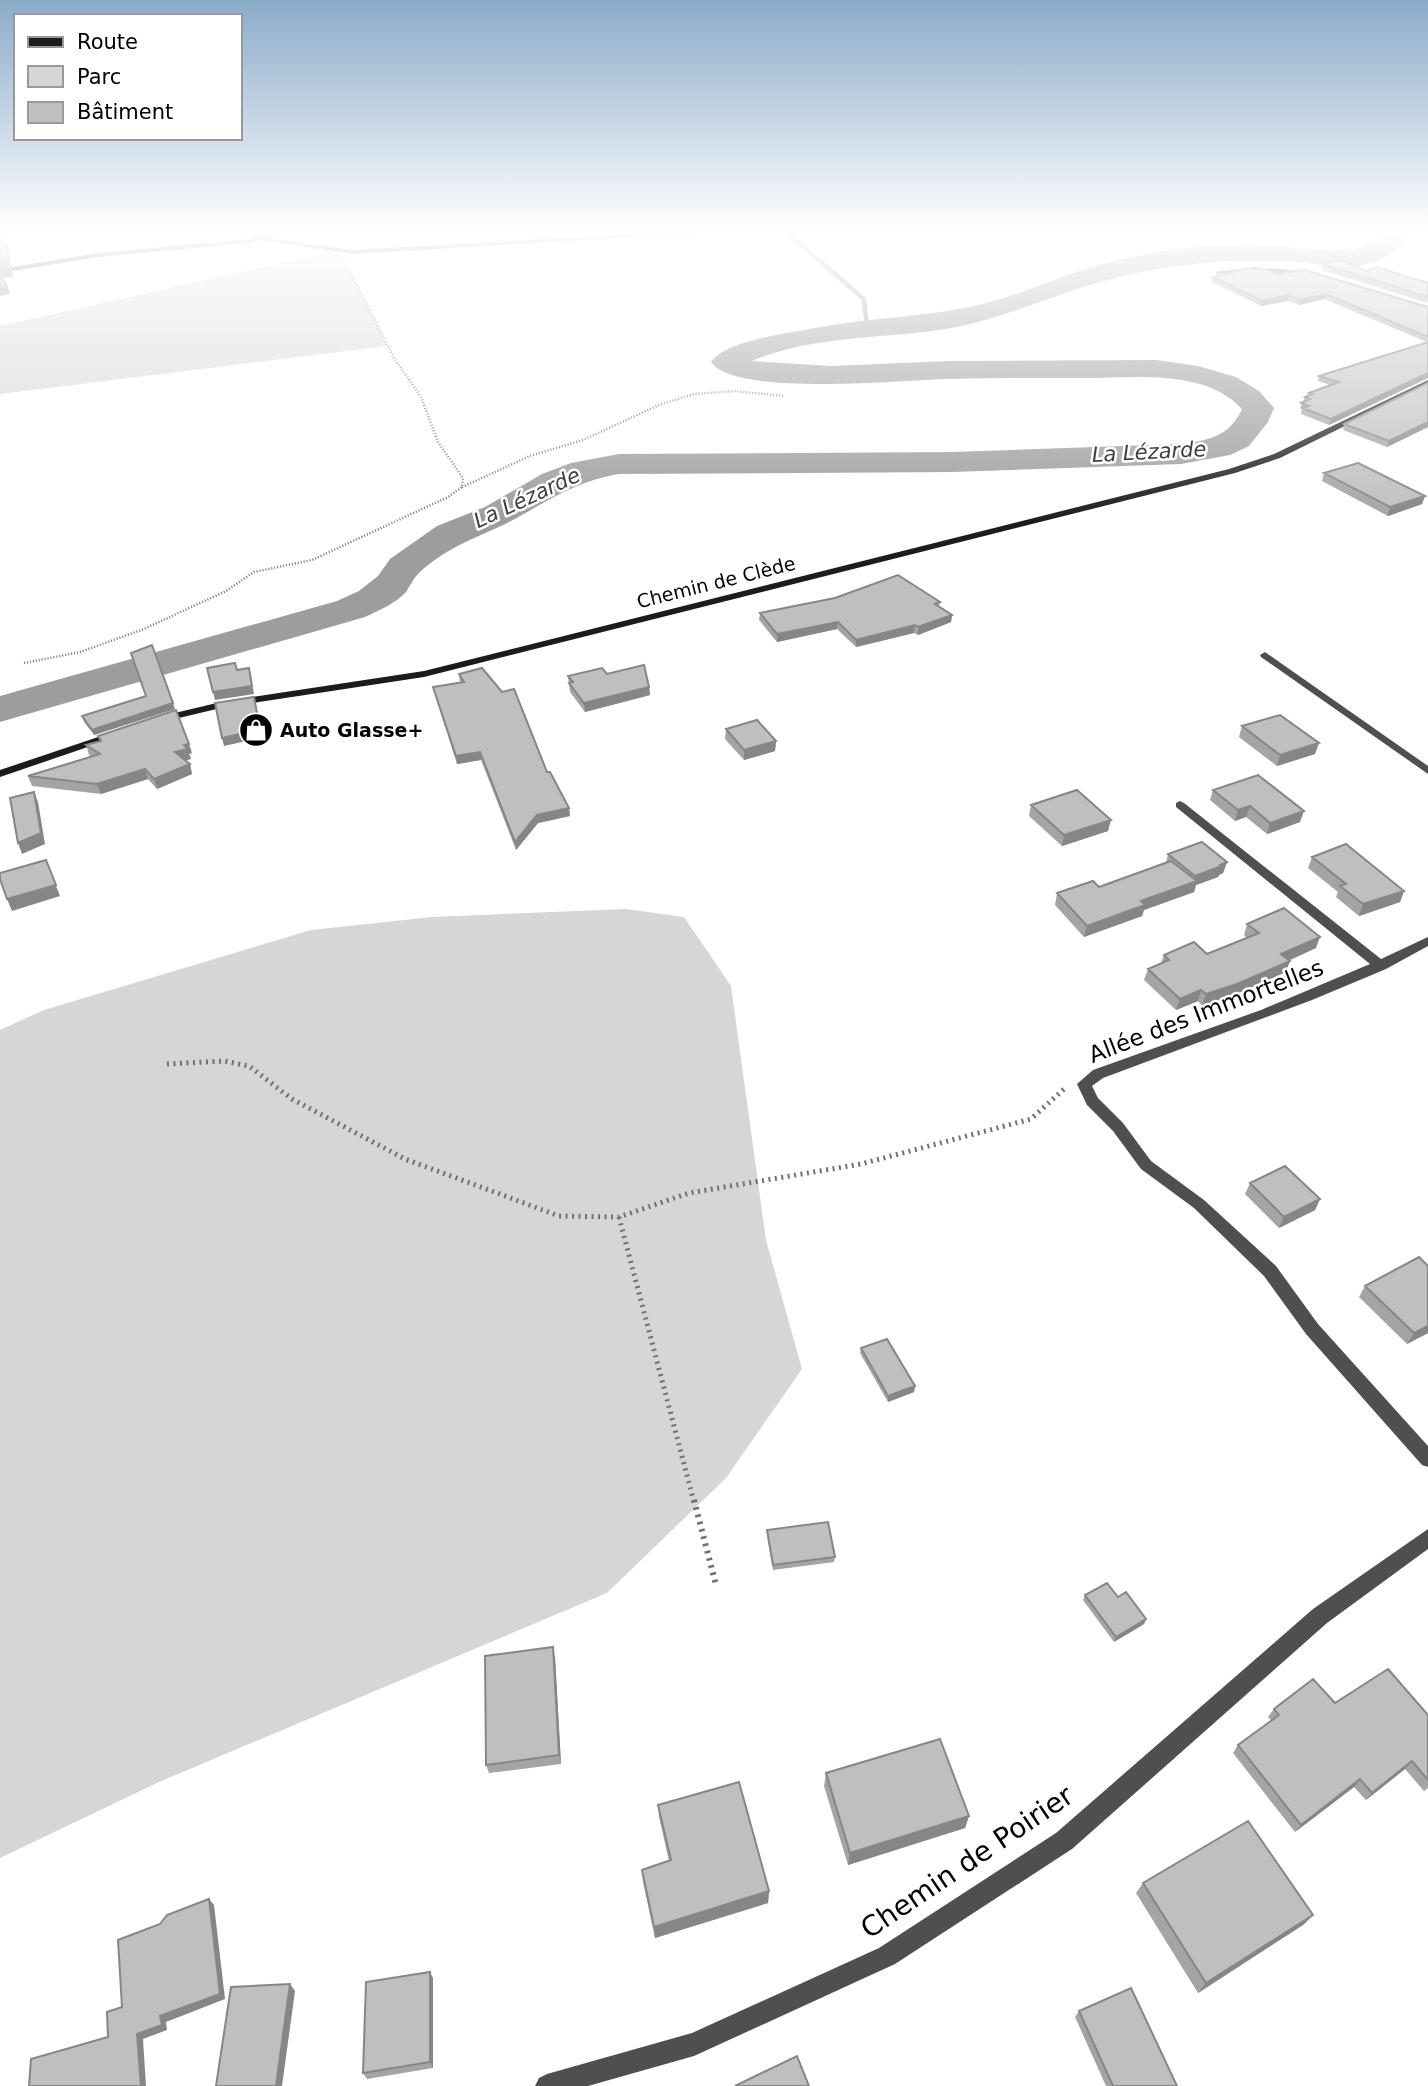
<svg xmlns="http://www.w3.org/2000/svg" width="1428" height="2086" font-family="'DejaVu Sans',sans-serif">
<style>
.green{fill:#d6d6d6}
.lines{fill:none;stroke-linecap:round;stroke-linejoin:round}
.stream{stroke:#9d9d9d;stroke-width:4.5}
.river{fill:#9d9d9d;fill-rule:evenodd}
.path-far2{stroke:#717171;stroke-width:2.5;stroke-dasharray:1 2;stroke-linecap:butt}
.path-far1{stroke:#717171;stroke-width:5;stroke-dasharray:2 4.5;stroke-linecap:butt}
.path{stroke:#717171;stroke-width:6;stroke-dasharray:2.5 5;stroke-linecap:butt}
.lane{fill:#4f4f4f;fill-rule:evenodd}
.street{fill:#4f4f4f;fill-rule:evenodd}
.secondary{fill:#1c1c1c;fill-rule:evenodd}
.wall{fill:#a4a4a4}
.shaded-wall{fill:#868686}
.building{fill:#bfbfbf;stroke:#868686;stroke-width:2}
.labels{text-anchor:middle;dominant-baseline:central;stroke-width:5;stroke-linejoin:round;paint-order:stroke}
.far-street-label{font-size:19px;fill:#000;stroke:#fff}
.far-poi-label{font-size:19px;font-weight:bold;fill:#000;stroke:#fff;text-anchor:start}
.far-water-label{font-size:21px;font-style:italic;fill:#3e3e3e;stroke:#fff}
.street-label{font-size:23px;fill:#000;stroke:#fff}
.near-street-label{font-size:28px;fill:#000;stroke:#fff}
</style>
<rect width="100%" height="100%" fill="#fff"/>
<path class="green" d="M336,251L343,257L387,346L0,394V326Z
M626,909L684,917L731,986L766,1240L802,1369L726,1478L607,1593L159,1782L0,1858V1030L44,1010L311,930L432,917Z"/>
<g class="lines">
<path class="stream" d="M783,229L864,299L867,328"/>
<path class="river" d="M1385,229H1410C1385,279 1340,265 1293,262C1229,258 1166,264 1104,281C1056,294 1011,315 962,326C894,340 817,333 752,361L832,366L948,361L1156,360L1198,366L1236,377L1259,391L1274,408L1268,422L1249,446L1230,455L1181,464L952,472L619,474C574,482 550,500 511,521C479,537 444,548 418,574C413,579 410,586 406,592C395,604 379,610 365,617L0,722V696L337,601L359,591L378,576L390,559L437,526L485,507L542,474L571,463L619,454L952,452L1181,444C1209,440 1229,437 1242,409C1205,368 1134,378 1084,378C1038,378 992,378 946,379C902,380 735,397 711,362C727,339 793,333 820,327C874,317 930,317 983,304C1019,295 1053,279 1089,268C1144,252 1209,242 1267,245C1301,247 1367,263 1385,229Z"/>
<path class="path-far2" d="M462,487L530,456L583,440L659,405L694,394L735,391L784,396
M24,663L80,652L144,629L226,591L254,572L312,560L448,497L462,487L463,478L438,442L421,397L394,358L348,267"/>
<path class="path-far1" d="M167,1064L224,1061L249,1066L292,1099L405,1159L559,1216L619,1217L689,1193L861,1164L1031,1119L1064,1089
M619,1217L694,1502"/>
<path class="path" d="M694,1500L716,1585"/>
<path class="lane" d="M1253,267L1303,271L1356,285L1353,287C1307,274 1265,269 1218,274L1215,272Z"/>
<path class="street" d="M8,229H22L0,235V231Z
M281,229H292L267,238L352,250L721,229H767L352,254L260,240L249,243L98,257L0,273V269L98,253L248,239Z
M1265,652L1428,766V774L1261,657L1260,655Z
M1180,801L1184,803L1381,959L1428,937V946L1386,969L1312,1000L1103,1078L1092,1086L1098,1098L1123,1123L1151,1161L1204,1200L1276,1266L1318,1324L1428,1446V1467L1422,1465L1306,1334L1264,1276L1194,1208L1141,1169L1113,1131L1087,1105L1077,1084L1093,1070L1261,1010L1370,964L1176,807V803Z
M1428,1529V1549L1327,1623L1072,1849L895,1964L694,2056L588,2086H535L539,2078L547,2074L692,2033L879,1948L1056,1833L1313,1609Z"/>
<path class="secondary" d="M1428,380V385L1280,458L1235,473L424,677L225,707L162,722L157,719L158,717L225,701L424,671L1229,469L1274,454Z
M116,731L122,734L120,736L0,777V770Z"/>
</g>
<path class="wall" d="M1322,264L1366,271L1428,283V303L1321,270Z
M1278,274L1428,307V378L1329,425L1301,414L1302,409L1300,408L1305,397L1308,395L1309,393L1330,385L1318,381L1319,376L1427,342L1324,299L1299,305L1288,301L1261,306L1212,282L1213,277Z
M1428,383V427L1387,447L1343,430L1344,424Z
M1324,473L1425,496L1422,504L1388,516L1322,481Z
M940,602L939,606L952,615L951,622L918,635L914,633L856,647L837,629L777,642L759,620L760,613Z
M459,674L547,772L569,808L570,816L538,823L516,850L481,760L457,764L435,695L433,687L460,683Z
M607,674L649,687L650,695L585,712L570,692L568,676Z
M175,709L94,735L84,722L82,716Z
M1242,726L1315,754L1277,766L1239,737Z
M726,729L776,741L775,751L744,760L725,739Z
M98,736L192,753L189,754L191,759L185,760L190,764L192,774L157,789L148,779L101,794L32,786L28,776L92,757L89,755L86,745L100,741Z
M1213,790L1300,822L1267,834L1246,817L1235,821L1210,800Z
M1031,805L1108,831L1062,846L1029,816Z
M1168,854L1227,862L1223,873L1219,875L1218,877L1196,885L1194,892L1144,910L1142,916L1084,937L1055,905L1057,893L1099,887L1166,863Z
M1312,857L1404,891L1400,902L1359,916L1336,897L1338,892L1308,868Z
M1247,924L1316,948L1289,960L1286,972L1234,995L1202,1006L1198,1001L1176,1010L1144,980L1148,969L1161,963L1164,955L1207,954L1247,938L1244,935Z
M1250,1183L1320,1199L1315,1210L1279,1228L1245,1194Z
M1428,1266V1333L1407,1344L1359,1297L1365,1286Z
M861,1348L915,1386L914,1392L888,1402L860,1353Z
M767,1530L835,1557L834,1562L773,1570L767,1535Z
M1085,1595L1118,1597L1146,1619L1144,1624L1114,1642L1083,1600Z
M555,1657L561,1764L489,1773L486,1765Z
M1335,1703L1428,1715V1788L1424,1791L1405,1769L1366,1800L1354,1787L1295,1832L1233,1753L1238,1745L1271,1720L1268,1717L1274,1709Z
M826,1773L969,1816L965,1828L848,1865L824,1786Z
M658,1805L769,1891L768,1903L655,1938L643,1882L642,1870L669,1861L659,1817Z
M1143,1883L1313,1915L1303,1925L1198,1993L1136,1893Z
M433,1978V2068L367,2079L363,2073Z
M1079,2011L1177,2086H1106L1075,2017Z"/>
<path class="shaded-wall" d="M3,229L11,265L0,267V259Z
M11,269L14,277L1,278L0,270Z
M7,287L10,294L0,296V288Z
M1326,294L1324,299L1299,305L1300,300Z
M1289,295L1288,301L1261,306L1262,301Z
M1428,373V378L1329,425L1331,419Z
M1428,422V427L1387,447L1389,441Z
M1425,496L1422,504L1388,516L1390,507Z
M952,615L951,622L918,635V627Z
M838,622L837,629L777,642V634Z
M915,625L914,633L856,647V640Z
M249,668L254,694L215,700L213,692Z
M649,687L650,695L585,712L584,703Z
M173,703L175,709L94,735L92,730Z
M256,705L261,732L250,734L251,740L224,746L222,738L247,726Z
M776,741L775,751L744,760V750Z
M1319,743L1315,754L1277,766L1280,755Z
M189,744L192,753L189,754L191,759L178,762L175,752L184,745Z
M480,752L481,760L457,764L456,756Z
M190,764L192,774L157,789L154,779Z
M145,769L148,779L101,794L97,784Z
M34,792L38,802L45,844L22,854L18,843Z
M1250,806L1246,817L1235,821L1238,810Z
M569,808L570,816L538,823L516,850L515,842L537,815Z
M1304,811L1300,822L1267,834L1270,823Z
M1111,820L1108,831L1062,846L1064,835Z
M46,860L60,896L12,911L7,899Z
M1227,862L1223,873L1219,875L1218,877L1196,885L1194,892L1144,910L1142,916L1084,937L1087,926L1141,901L1193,883L1195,876Z
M1404,891L1400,902L1359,916L1363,904Z
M1320,937L1316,948L1277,966L1281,954Z
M1290,961L1286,972L1234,995L1202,1006L1206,994Z
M1201,990L1198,1001L1176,1010L1180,999Z
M1320,1199L1315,1210L1279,1228L1284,1217Z
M1428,1326V1333L1407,1344L1414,1333Z
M915,1386L914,1392L888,1402V1396Z
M1146,1619L1144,1624L1114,1642L1116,1637Z
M553,1647L555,1657L561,1764L559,1755Z
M1412,1761L1405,1769L1366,1800L1372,1793Z
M1360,1779L1354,1787L1295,1832L1301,1825Z
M969,1816L965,1828L848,1865L850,1853Z
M769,1891L768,1903L655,1938L654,1927Z
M209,1899L214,1905L225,1999L166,2022L167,2030L143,2039L146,2086H141L137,2034L160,2016Z
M1313,1915L1303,1925L1198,1993L1206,1983Z
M430,1972L433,1978V2068L430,2062Z
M290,1984L295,1991L282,2086H276Z"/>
<path class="building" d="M0,229H3L9,257L0,259Z
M1342,260L1366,271L1376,267L1428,283V297L1322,264Z
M11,266V269L0,270V268Z
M1246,269H1265L1278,274L1305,270L1428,307V337L1326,294L1300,300L1289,295L1262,301L1213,277Z
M0,273L7,287L0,288Z
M1428,342V373L1331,419L1303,408L1309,406L1301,403L1310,399L1305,397L1312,394L1309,393L1339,382L1319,376Z
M1428,383V422L1389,441L1344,424Z
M1358,463L1425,496L1390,507L1324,473Z
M898,575L940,602L935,604L952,615L918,627L915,625L856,640L838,622L777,634L760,613L835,598Z
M152,645L173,703L92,730L82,716L146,696L131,653Z
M235,663L237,670L249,668L252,686L213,692L207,668Z
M644,665L649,687L584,703L569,683L573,682L568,676L602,668L607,674Z
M482,668L502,692L514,689L547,772H550L569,808L537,815L515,842L480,752L456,756L433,687L464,682L459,674Z
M254,697L259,724L247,726L249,732L222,738L215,703Z
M176,710L189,744L184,745L188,749L175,752L190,764L154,779L145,769L97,784L28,776L100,754L86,745L101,741L98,736Z
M1280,715L1319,743L1280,755L1242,726Z
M757,720L776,741L744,750L726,729Z
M1258,775L1304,811L1270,823L1250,806L1238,810L1213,790Z
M1077,790L1111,820L1064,835L1031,805Z
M34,792L41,833L18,843L10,798Z
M1202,842L1227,862L1220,865L1222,866L1195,876L1168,854Z
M1346,844L1404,891L1363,904L1340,886L1346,884L1312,857Z
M46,860L56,885L7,899L0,879V873Z
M1171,861L1197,881L1141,901L1145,905L1087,926L1057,893L1093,881L1099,887Z
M1284,908L1320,937L1281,954L1290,961L1237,984L1206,994L1201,990L1180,999L1148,969L1169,960L1164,955L1194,942L1207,954L1259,933L1247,924Z
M1285,1166L1320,1199L1284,1217L1250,1183Z
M1419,1257L1428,1266V1326L1414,1333L1365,1286Z
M887,1339L915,1386L888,1396L861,1348Z
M828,1522L835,1557L773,1565L767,1530Z
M1107,1583L1118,1597L1126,1592L1146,1619L1116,1637L1085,1595Z
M553,1647L559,1755L486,1765L485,1656Z
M1388,1669L1428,1715V1780L1412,1761L1372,1793L1360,1779L1301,1825L1238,1745L1279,1715L1274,1709L1313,1679L1335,1703Z
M940,1739L969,1816L850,1853L826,1773Z
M739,1782L769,1891L654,1927L642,1870L671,1860L658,1805Z
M1248,1821L1313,1915L1206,1983L1143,1883Z
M209,1899L220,1994L160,2016L162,2025L137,2034L141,2086H29L31,2059L108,2037L107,2012L122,2007L118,1940L160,1924L167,1915Z
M430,1972V2062L363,2073L366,1982Z
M290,1984L276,2086H216L231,1987Z
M1131,1988L1177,2086H1113L1079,2011Z
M797,2056L809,2086H735Z"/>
<linearGradient id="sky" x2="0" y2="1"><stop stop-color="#8aabca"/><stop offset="0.44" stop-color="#fff"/><stop offset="1" stop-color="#fff" stop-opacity="0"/></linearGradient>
<rect width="1428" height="522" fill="url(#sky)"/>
<defs>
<g id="shop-disc" transform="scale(1.75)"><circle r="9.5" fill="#000" stroke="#fff"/><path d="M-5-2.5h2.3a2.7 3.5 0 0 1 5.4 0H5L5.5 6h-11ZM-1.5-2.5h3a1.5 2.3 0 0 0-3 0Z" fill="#fff"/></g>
</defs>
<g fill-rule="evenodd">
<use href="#shop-disc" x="256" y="730"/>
</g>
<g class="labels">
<g class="far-street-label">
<text transform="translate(716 582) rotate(-14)">Chemin de Clède</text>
</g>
<g class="far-poi-label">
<text x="280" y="730">Auto Glasse+</text>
</g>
<g class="far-water-label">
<text transform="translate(1149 452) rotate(-3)">La Lézarde</text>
<text transform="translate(527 498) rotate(-25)">La Lézarde</text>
</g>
<g class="street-label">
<text transform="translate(1206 1011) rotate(-21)">Allée des Immortelles</text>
</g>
<g class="near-street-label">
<text transform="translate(967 1862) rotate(-34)">Chemin de Poirier</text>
</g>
</g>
<rect x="14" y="14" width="228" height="126" fill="#ffffff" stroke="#999999" stroke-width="2"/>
<rect x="28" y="37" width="35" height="10" fill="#1c1c1c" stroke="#999999" stroke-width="2"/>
<text x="77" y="49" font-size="21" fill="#000000">Route</text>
<rect x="28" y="66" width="35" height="21" fill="#d6d6d6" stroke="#999999" stroke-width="2"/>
<text x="77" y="84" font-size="21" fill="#000000">Parc</text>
<rect x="28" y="102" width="35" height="21" fill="#bfbfbf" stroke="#999999" stroke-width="2"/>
<text x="77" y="119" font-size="21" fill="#000000">Bâtiment</text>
</svg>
